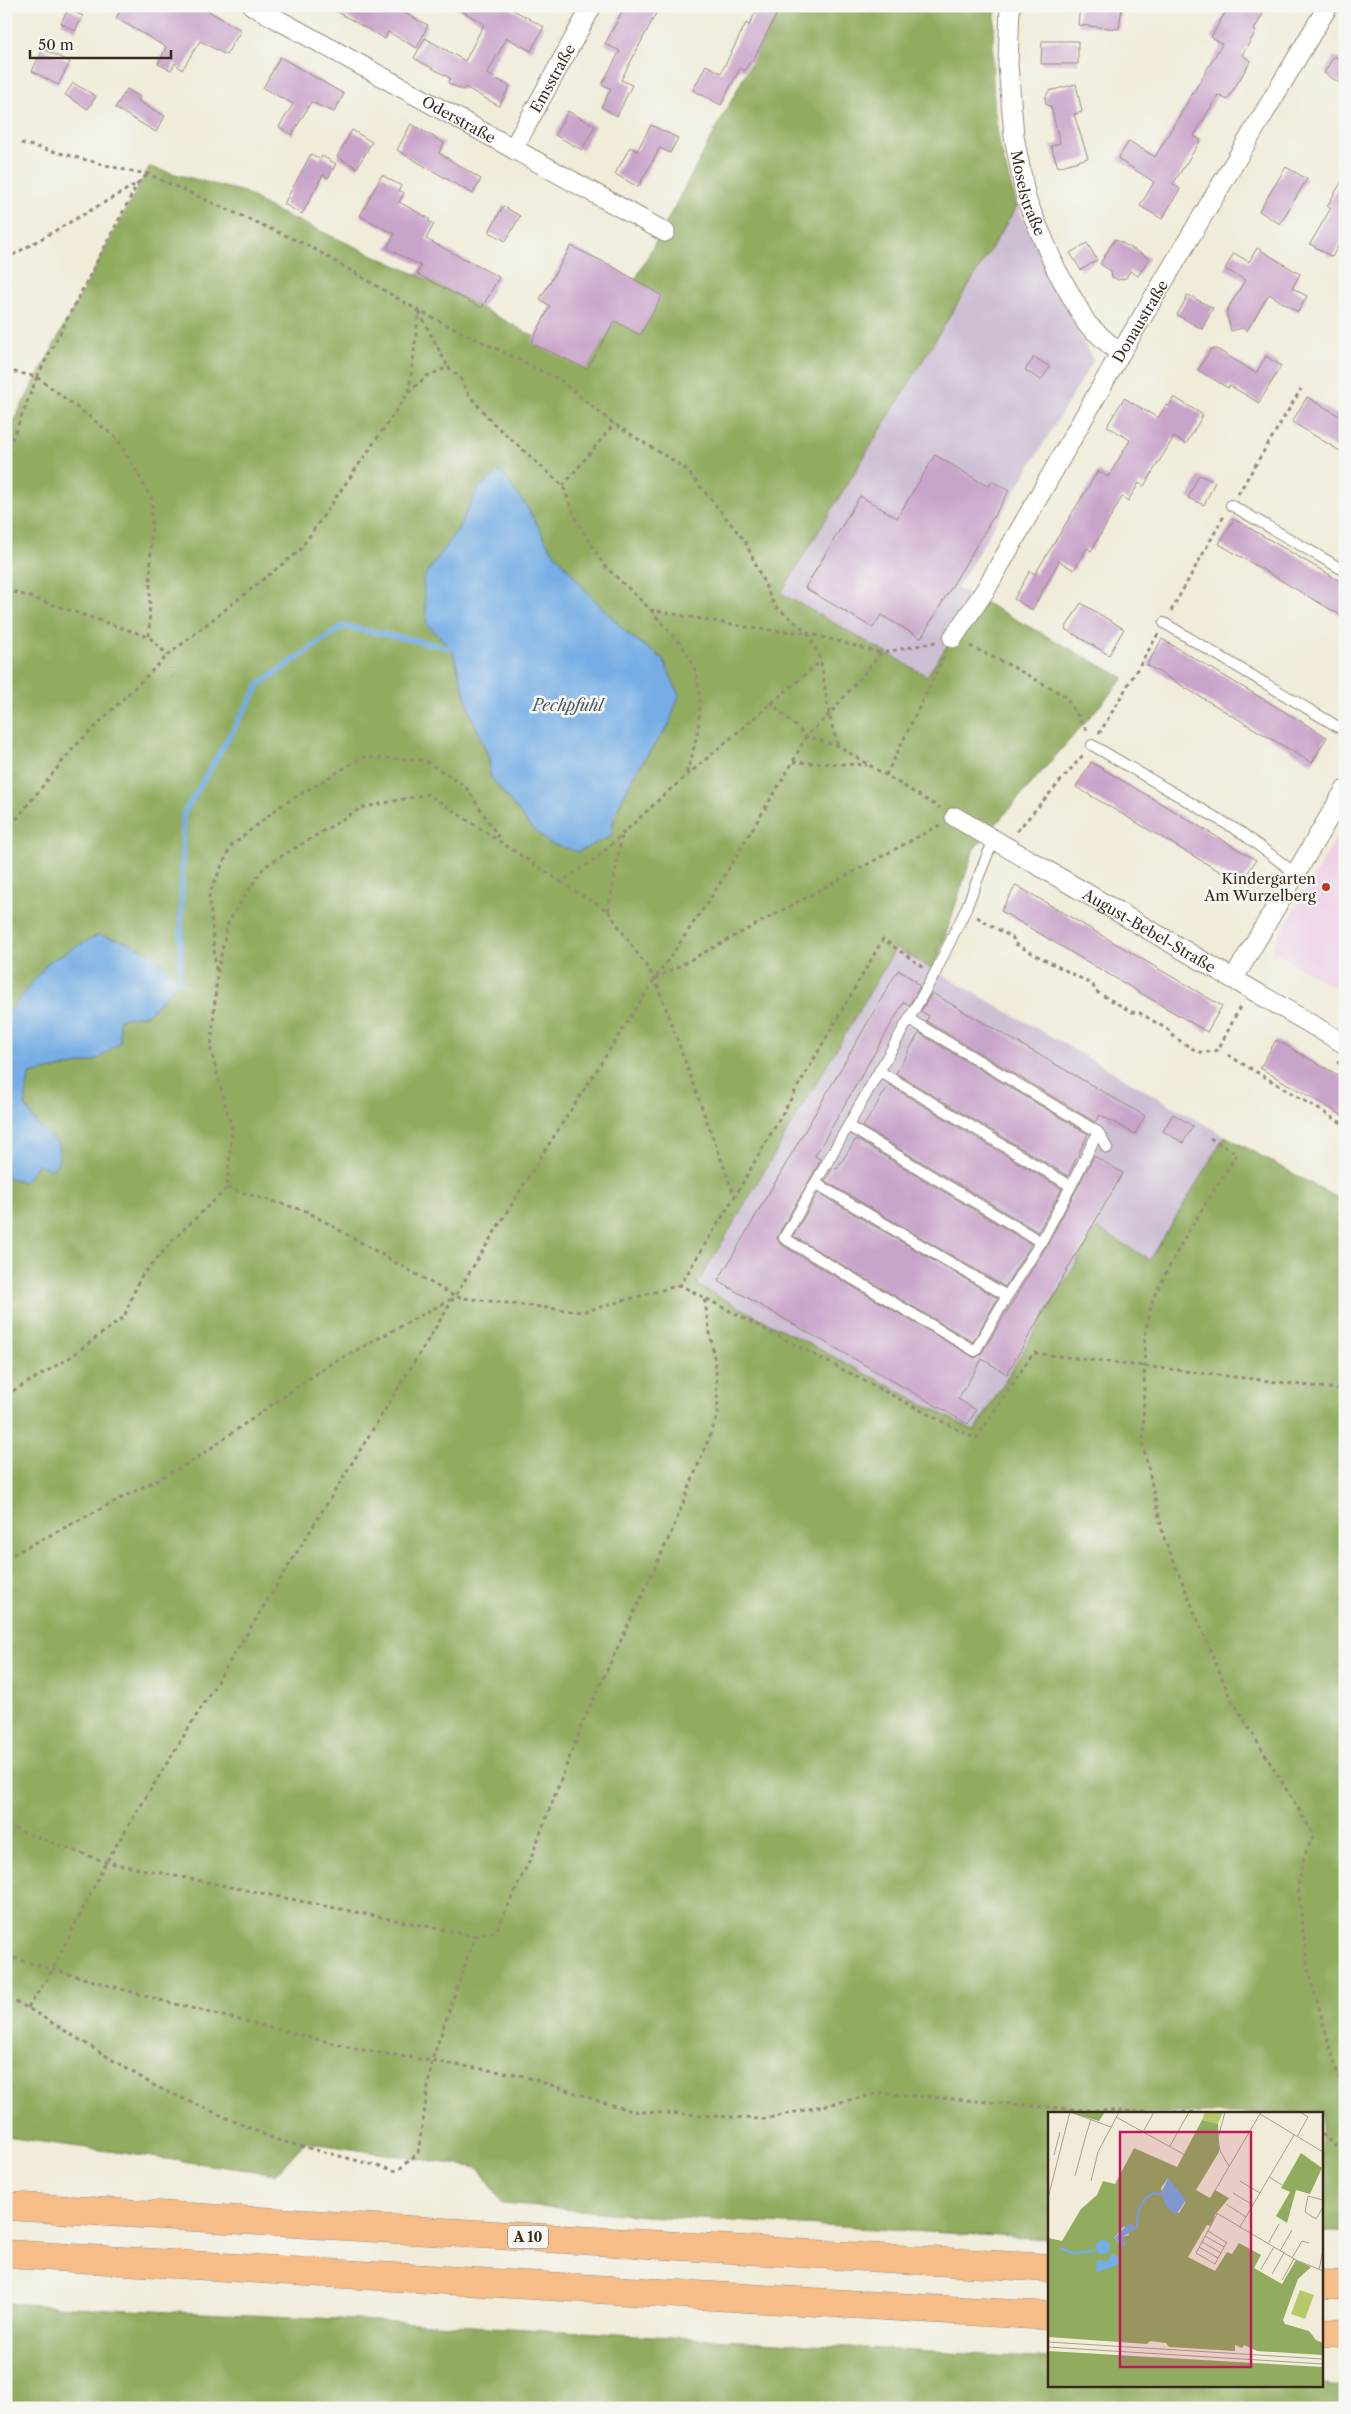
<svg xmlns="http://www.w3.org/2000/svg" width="1351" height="2414" font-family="'Libre Caslon Text',serif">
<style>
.built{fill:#eed0e7}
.industrial{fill:#ccbed3}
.forest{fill:#91ac5f;stroke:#666b3e;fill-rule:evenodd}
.water{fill:#75ade4;stroke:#586c81}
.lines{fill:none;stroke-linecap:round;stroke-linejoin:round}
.stream{stroke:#75ade4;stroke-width:5.5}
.building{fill:#c9a4ca}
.service-casing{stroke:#968b7c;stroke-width:12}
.minor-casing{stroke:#968b7c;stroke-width:21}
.motorway-casing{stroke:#968b7c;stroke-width:29}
.path{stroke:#968b7c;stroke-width:3;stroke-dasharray:4 4;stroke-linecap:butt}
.service{stroke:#fff;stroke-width:10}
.minor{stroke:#fff;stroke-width:19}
.motorway{stroke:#f7bd88;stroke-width:28}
.poi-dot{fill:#c8321e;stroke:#f6f6f2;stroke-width:2}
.labels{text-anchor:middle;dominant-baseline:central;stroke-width:5;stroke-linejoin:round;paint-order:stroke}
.shield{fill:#f6f6f2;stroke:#73675e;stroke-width:1}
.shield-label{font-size:14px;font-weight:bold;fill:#3b2a1e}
.street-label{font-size:15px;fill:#3b2a1e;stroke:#f6f6f2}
.poi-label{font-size:15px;fill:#3b2a1e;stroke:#f6f6f2;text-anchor:end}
.water-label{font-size:16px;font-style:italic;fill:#4f5863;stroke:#f6f6f2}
.inset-river{fill:none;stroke:#75ade4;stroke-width:2.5}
.inset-road{fill:none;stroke:#a89e8e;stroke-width:1}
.view{fill:#c2185b;fill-opacity:0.15;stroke:#c2185b;stroke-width:2.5}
.inset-edge{fill:none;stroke:#3b2a1e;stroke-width:2.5}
</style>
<rect width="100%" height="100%" fill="#f6f6f2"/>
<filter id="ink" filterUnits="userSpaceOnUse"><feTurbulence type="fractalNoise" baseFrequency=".02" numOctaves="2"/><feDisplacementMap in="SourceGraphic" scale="10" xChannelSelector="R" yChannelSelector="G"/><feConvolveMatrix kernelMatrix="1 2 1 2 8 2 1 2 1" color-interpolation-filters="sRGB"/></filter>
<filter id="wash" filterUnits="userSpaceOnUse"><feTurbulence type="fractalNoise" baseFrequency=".0096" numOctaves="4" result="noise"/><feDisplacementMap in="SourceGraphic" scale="20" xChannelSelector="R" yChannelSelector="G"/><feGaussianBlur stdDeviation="1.12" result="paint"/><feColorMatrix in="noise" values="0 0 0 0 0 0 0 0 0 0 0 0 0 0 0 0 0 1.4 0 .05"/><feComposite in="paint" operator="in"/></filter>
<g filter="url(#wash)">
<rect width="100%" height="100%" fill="#f0ecd9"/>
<path class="built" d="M1345,823V994L1271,950Z"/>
<path class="industrial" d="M1017,206L1093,361L957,588L978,599L927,676L781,593Z
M896,948L1225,1136L1150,1260L1096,1228L976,1431L697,1286Z"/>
<path class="forest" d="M782,6H996C991,53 991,104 1001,150C1005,168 1012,187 1017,206L781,593L927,676L978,599L1124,678L974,849L934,970L896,948L697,1285L975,1431L1097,1228L1150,1260L1225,1136L1345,1202V2232H1322V2113H1050V2239L646,2216L503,2204L479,2168L305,2142L276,2174L6,2137V1177L24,1182L32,1170L58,1144L37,1125L25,1105L29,1074L95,1061L119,1019L148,1014L6,1016V435L149,167L244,192L274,210L433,282L589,366ZM477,490L527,507L549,546L586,591L628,634L663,659L669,725C645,759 618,794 611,836L528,824L490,776L489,758L470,712L452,648L423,579L458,529Z
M6,2303C123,2311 240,2314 358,2320C588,2332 819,2345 1050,2359V2385H1322V2383L1345,2385V2408H6Z"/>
<path class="water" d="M500,471L527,507L549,546L586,591L628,634L663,659L679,695L669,725L637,769L614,815L611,836L578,852L549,843L528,824L490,776L489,758L470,712L452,648L427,625L423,579L458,529L477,490Z
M98,935L124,941L151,953L180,981L148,1014L119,1019L120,1042L95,1061L29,1074L25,1105L37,1125L58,1144L59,1161L51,1170L38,1164L24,1182L6,1177V1016L48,962Z"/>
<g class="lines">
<path class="stream" d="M180,981L183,815L260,684L343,626L452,648"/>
</g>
<g id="blocks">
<path class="building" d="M123,6H163L174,12L177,6H200L241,30L226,55L200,41L182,70L175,63L171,70L158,64L166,47L116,18Z
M327,6H402L400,11L428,25L417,48L388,32L385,39Z
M453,6H506L544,27L531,51L507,38L487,74L510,86L499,106L465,87L463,90L448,83L450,78L414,58L425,38L465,61L484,24Z
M625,6H660L621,80L632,85L617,116L601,107L611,89L602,84L620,51L605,44Z
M759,6H768L778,12L752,62L750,61L745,71L740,68L721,105L693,90L706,65L721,73L746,23L749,25Z
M1080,6H1122L1119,29L1078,25Z
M1229,6H1249L1263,14L1254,30L1256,31L1242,55L1251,61L1227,100L1218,95L1194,136L1201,140L1173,184L1180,189L1162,219L1140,206L1154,182L1118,159L1129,141L1155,157L1222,44L1211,37Z
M68,9L83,16L75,31L61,23Z
M1042,41H1078V64H1041Z
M43,49L70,62L58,85L32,71Z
M1334,56L1345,62V86L1324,73Z
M280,57L344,94L334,112L311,102L292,135L279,127L293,104L263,88Z
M73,83L96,96L88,109L65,95Z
M1076,84L1082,112L1074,114L1088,158L1058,167L1051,146L1060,143L1051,107L1046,104L1045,98L1049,91Z
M127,89L140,97L138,101L165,116L156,132L115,108Z
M568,111L595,126L582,150L555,135Z
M411,124L444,143L439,153L481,179L473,194L397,150Z
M651,125L678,138L670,153L660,148L638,187L615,174L630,147L637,151Z
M352,130L372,142L357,168L337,157Z
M311,154L320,159L322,156L336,164L328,178L323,175L302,214L284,204Z
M1286,167L1307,179L1280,224L1259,211Z
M382,175L401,186L399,190L404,193L399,202L430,219L428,221L434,224L426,239L499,277L482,308L417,274L421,266L387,248L395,234L360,216Z
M1345,176V234L1332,257L1310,244L1331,208L1327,206Z
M503,206L520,216L506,241L489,232Z
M1115,239L1149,258L1138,276L1130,271L1126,278L1118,280L1112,277L1111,271L1100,264Z
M1087,243L1097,260L1081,270L1070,253Z
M571,246L610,265L662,296L640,335L615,321L587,369L531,343L550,306L540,299Z
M1257,248L1300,274L1292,288L1307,296L1298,312L1269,294L1247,331L1242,328L1231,331L1226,312L1245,280L1225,269L1234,253L1249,262Z
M1188,295L1213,308L1202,329L1177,315Z
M1211,349H1217L1256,373L1266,356L1281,366L1259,403L1229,385L1228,388L1198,370Z
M1034,357L1050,367L1041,380L1025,370Z
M1174,397L1203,415L1186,444L1174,437L1144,486L1139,483L1128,501L1122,497L1091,551L1087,548L1074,570L1059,561L1032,610L1014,599L1030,571L1035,574L1098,471L1108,477L1130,440L1107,426L1124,398L1158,418L1166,405L1169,406Z
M1307,397L1345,419V454L1292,422Z
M935,455L989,487L992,481L1009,491L921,638L881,615L873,628L805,588L860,496L897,518Z
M1199,475L1215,482L1204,505L1188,498Z
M1234,519L1345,584V618L1219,544Z
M1081,603L1124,629L1109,655L1065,629Z
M1162,639L1327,737L1312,763L1147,665Z
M1091,762L1256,860L1241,884L1076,787Z
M1016,885L1222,1006L1207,1032L1001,911Z
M898,970L916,981L915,983L920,986L909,1005L904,1002L815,1156L821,1160L778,1235L777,1238L780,1244L975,1358L981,1354L1047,1245L1094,1156L1123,1173L1007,1374L982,1359L958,1399L976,1410L968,1424L718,1281Z
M932,993L1145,1116L1135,1134L1100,1115L1095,1122L926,1021L929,1016L921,1011Z
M919,1033L1088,1134L1068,1176L896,1073Z
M1276,1040L1345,1079V1117L1260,1068Z
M889,1085L1062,1189L1038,1232L863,1127Z
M1173,1114L1193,1126L1183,1143L1163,1131Z
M856,1139L1031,1244L1005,1287L825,1181L833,1167L837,1169Z
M818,1193L998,1298L973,1342L793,1236Z"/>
</g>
</g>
<g filter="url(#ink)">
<use href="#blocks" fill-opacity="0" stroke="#968b7c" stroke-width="1"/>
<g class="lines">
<g class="service-casing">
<path id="service" d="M1231,505L1345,571
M1164,623L1345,731
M1092,745L1242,833L1295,873
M996,840L988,853L965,911L934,975L784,1238L975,1351L1007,1296
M909,1019L1098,1132L1107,1148
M879,1071L1071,1186L1098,1132
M848,1126L1041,1242L1071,1186
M815,1183L1007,1296L1041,1242"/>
</g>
<g class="minor-casing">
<g id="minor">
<path id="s1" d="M253,6L665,232"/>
<path id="s2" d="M1010,6L1008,65L1014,136L1026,199L1056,269L1087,324L1120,354"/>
<path id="s3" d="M513,149L592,6"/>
<path id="s4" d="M953,638L986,589L1120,354L1328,6"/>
<path id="s5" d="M955,817L1345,1044"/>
<path d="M1234,978L1345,790"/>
</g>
</g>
<g class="motorway-casing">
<path id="motorway" d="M6,2206L1050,2268
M6,2254L1050,2316
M1322,2284L1345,2285
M1322,2332L1345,2333"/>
</g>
<path class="path" d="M21,143L125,170L148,174L311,247L419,311L560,380L614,424L685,468L745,541L774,605L808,633L881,653
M6,259L138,183L148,174
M419,312L448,367
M6,370L37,377L117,438L152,499L149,637
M37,377L138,183
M409,392L419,311
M6,455L37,377
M563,486L614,424
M1238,494L1301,389
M6,589L149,637L168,655
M651,610C663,626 681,641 690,659C708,692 698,743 685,776
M1171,611L1224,516
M970,646L1013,667L1065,696L1088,732
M770,702L806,736L838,746L940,808
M1099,734L1158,634
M793,762L867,765
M886,775L945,655
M1017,831L1083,755
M6,832L74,747L168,655L299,551L409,392L427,376L448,367L461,379L469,395L493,423L563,486L575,517L603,564L651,610L757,629L808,633L821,661L829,715L838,746
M561,882L608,911L655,979L734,1195
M608,911L622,835
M977,917L1013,938L1014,943C1040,958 1066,970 1093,985L1095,991L1132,1012L1140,1013L1170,1031L1174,1037L1193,1049L1203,1053L1218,1050L1241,1005
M923,967L883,939L735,1196L680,1285L976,1439L1033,1353L1345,1390
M216,970L209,894L231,846L279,807L363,757L424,760L466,787L501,841
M655,979L940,825
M1228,1055L1345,1125
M1337,1062L1345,1066
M1210,1138L1237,1154L1186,1235L1153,1298L1145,1336L1143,1445L1164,1538L1229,1695L1314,1835L1304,1856L1298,1887L1308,1970L1345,2099
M227,1188L306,1211L456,1297L582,1312L680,1285
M6,1395L66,1360L124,1317L140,1278L175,1238L227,1188L232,1129L211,1051L217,974L228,922L264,867L361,808L428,794L561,882L596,859L664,795L821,661
M6,1558L191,1462L327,1366L455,1297
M6,1826L106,1862L475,1936L432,2060L418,2153L397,2171L274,2139L155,2086L28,2008L6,1997
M475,1936L496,1931L532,1855L583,1722L672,1531L718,1415L716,1369L704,1297
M6,1956L167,2002L357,2049L520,2075L631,2111L764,2119L881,2093L1084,2110L1218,2113
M28,2008L53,1969L106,1862L542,1155L655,979L712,896L793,762L806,736L829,715L881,653L936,642
M1322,2134L1345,2154"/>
<use href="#service" class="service"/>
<use href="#minor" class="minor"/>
<use href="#motorway" class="motorway"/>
</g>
</g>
<circle class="poi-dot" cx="1326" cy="887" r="5"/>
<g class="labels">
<rect class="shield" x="508" y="2225.5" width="40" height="23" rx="4"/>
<g class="shield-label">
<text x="528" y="2237">A 10</text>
</g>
<g class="street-label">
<text stroke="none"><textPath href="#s3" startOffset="81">Emsstraße</textPath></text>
<text stroke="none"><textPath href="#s1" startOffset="235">Oderstraße</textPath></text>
<text stroke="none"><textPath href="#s2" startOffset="189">Moselstraße</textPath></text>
<text stroke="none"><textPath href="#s4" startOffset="368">Donaustraße</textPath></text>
<text stroke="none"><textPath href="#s5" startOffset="225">August-Bebel-Straße</textPath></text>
</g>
<g class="poi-label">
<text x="1316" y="878">Kindergarten<tspan x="1316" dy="17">Am Wurzelberg</tspan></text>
</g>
<g class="water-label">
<text x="568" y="705">Pechpfuhl</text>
</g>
</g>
<g transform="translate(1048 2112)">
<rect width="275" height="275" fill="#f0ecd9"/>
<path d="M157,0L161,1L175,0L170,12L154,8ZM252,178L266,183L257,207L243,202Z" fill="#b7c86b"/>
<path d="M20,0H57L51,9ZM154,8L170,12L171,40L148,78L162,86L167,78L181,86L167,103L163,114L159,113L140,145L167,159L179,140L184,142L191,131L213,143L206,156L234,172L248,148L263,155L250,167L235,208L237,212L261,219L268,228L275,231V243L209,239L196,233L194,236L187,233V239L121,235L118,231L102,229L99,232L0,225V126L14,129L33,97L49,83L55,69L67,72L86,36L129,55ZM120,66L137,91L131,101L119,94L113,76ZM76,114L81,123L74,125V135L66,126ZM253,41L274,56L262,82L248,78L239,111L228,104L242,80L233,76ZM0,239L275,255V275H0Z" fill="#91ac5f" fill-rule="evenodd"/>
<path d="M120,66L138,88L128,103L119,96L113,81ZM81,111L89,116L75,125L77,133L73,135L66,126ZM48 135a7 7 0 1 1 14 0a7 7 0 1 1-14 0ZM64,142L69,144L71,152L48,161L49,148L59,149Z" fill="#75ade4"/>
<path class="inset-river" d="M89,116L90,99L97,87L105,81L116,83M12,136L24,141L47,139"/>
<path class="inset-road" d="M22,0L63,15M177,0L170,26L172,39L181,54M212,2L275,40M68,5L137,43M95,20L106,0M38,23L43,7M249,25L260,5L252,0M122,34L141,0M6,43L12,20M27,64L38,23M221,65L234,73M43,69L50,40L71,0M192,69L212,81M185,81L205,93M165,82L213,0M0,86L22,0M275,88L260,84L257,100L268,107L275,95M178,92L198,105M165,99L248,148L275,159M169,102L148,141L167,152L170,146M192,115L246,23M160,119L179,131M157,124L176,135L179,130M154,130L173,141L176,135M220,132L231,112M151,135L170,146L173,141M232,139L244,118M244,146L254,129L261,131M213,157L226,135M271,158L275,138M224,162L236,141M234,168L246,147M0,230L275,247M0,235L275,252"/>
<path class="view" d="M72,20H203V255H72Z"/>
<rect width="275" height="275" class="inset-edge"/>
</g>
<rect width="1351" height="2414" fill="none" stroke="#f6f6f2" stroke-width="25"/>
<path d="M30 50v8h141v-8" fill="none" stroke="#3b2a1e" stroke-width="2.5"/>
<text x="38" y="50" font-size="15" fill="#3b2a1e" stroke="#f6f6f2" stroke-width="4" paint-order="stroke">50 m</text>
</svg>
